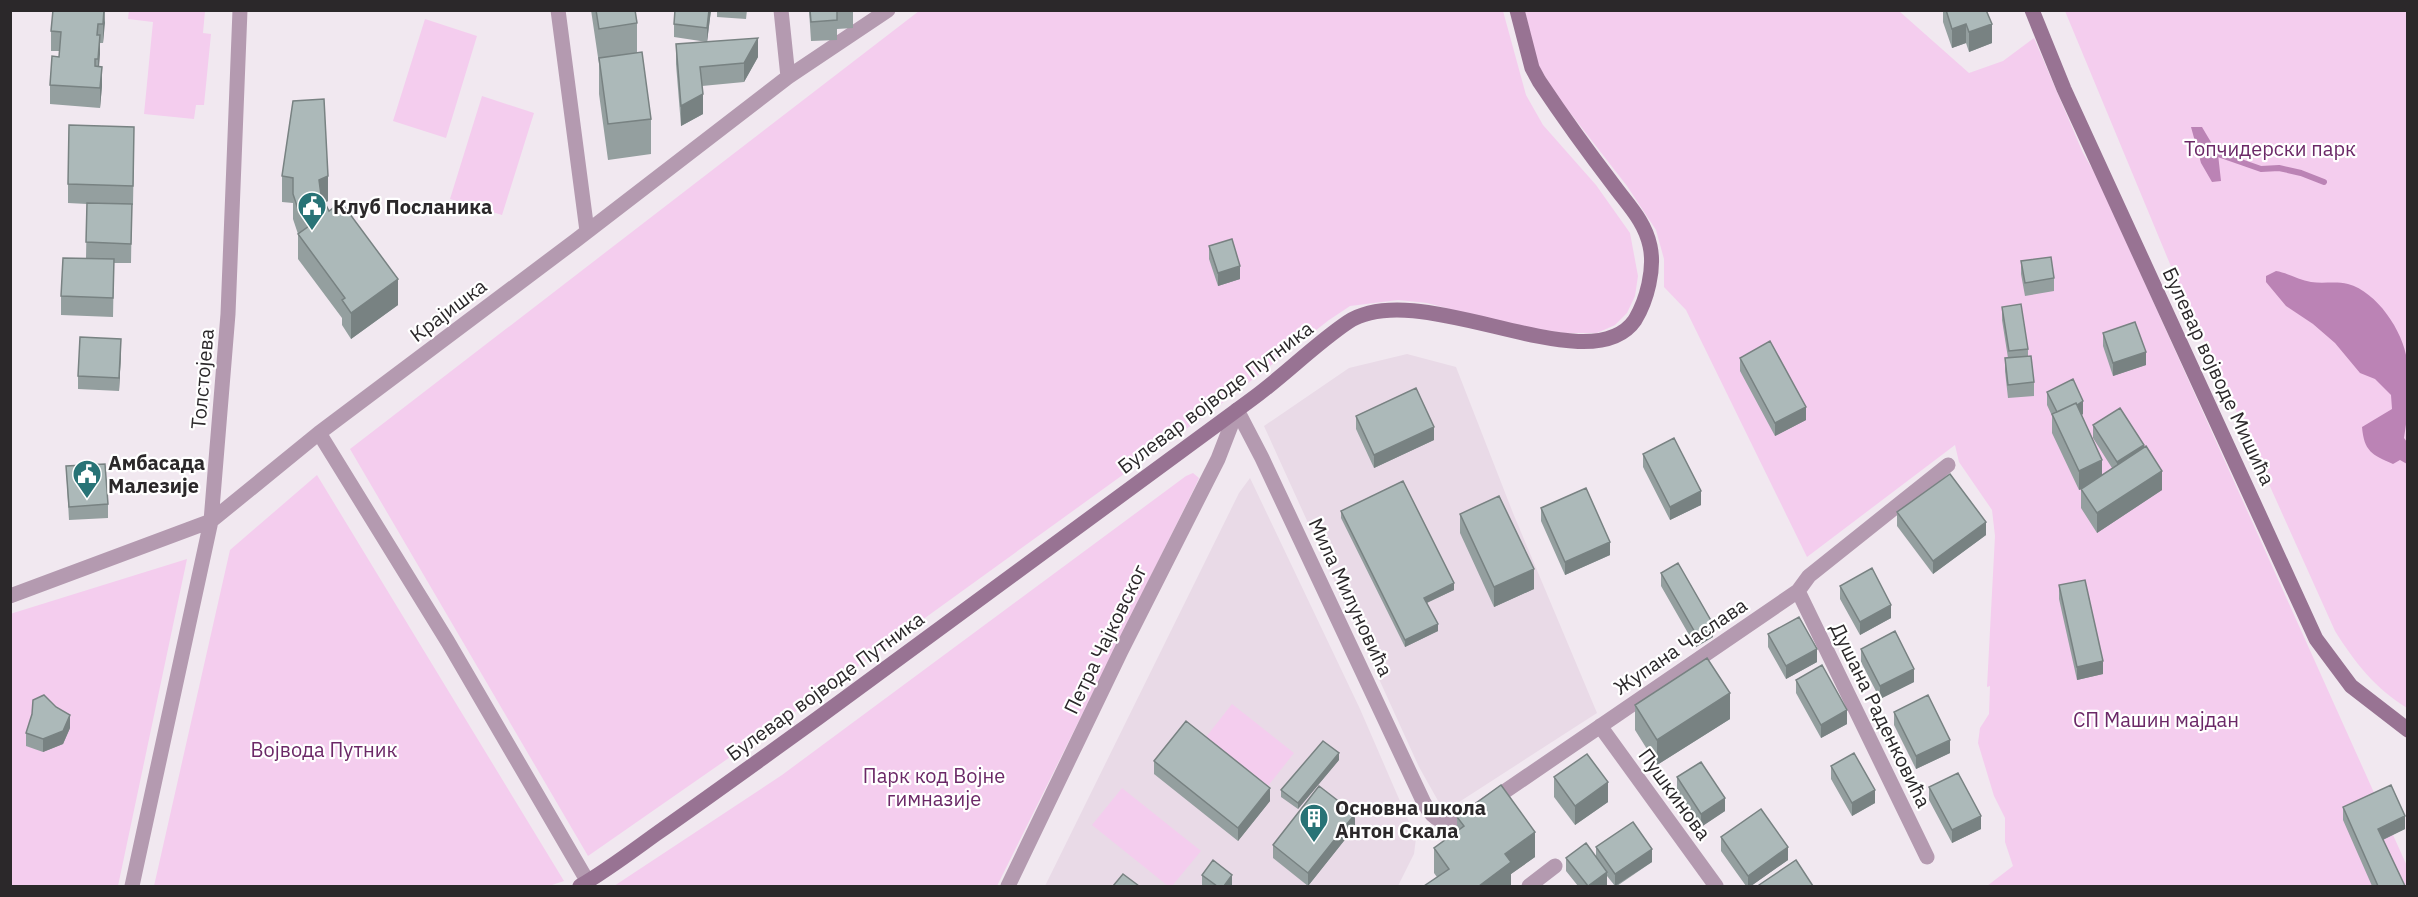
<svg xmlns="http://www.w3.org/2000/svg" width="2418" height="897" font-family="'IBM Plex Sans',sans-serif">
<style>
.built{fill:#e9dae7}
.green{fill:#f4cdee}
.water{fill:#bb83b5}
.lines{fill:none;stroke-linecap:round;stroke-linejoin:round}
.stream{stroke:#bb83b5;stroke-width:6}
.street{stroke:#b49ab0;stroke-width:15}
.secondary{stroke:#987393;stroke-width:15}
.wall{fill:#949f9f}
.shaded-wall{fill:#788282}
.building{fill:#acb9b9;stroke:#788282;stroke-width:1.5}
.labels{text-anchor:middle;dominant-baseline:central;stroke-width:4.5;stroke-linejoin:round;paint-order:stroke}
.park-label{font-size:20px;fill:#6b2867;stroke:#fff}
.poi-label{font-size:20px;font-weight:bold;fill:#2b282a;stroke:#fff;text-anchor:start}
.street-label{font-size:20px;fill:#2b282a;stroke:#fff}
</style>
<rect width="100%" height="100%" fill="#f1e8f0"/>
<path class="built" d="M1407,354L1456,367L1513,513L1597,713L1456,804L1441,806L1419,767L1264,426L1349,368Z
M1250,478L1360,709L1416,838L1414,854L1398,886H1045L1239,493Z"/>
<path class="green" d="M129,10L205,11L203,33L211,34L204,105H196L194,119L144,114L153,22L128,19Z
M919,11H1503L1526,95L1543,125L1596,185L1630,233L1638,276L1635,296L1627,313L1615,325L1597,333H1564L1502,323L1427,303L1398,300L1350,306L1329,320L1225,401L792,714L588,856L350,449Z
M1525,11H1899L1969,73L2003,61L2034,38L2083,153L2098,179L2407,866V886H1987L2013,866L2005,842V818L1994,796L1978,743L1980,728L1989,714L1990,686L1987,687L1995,536L1992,510L1959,462L1955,445L1807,557L1686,310L1664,287V259L1656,230L1627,186L1557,96L1538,65Z
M2065,11H2407V708C2376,689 2355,663 2335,631L2170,264Z
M425,19L477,36L446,138L393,121Z
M482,96L534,113L502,215L450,199Z
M1193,473L1199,478L1196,485L997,886H614L782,775L1186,476Z
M317,475L564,881L549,886H154L230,550Z
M187,559L118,886H11L10,614Z
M1232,704L1294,753L1268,786L1206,737Z
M1122,788L1201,851L1172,886H1168L1092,825Z"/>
<path class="water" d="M2191,127H2202L2218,154L2221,181L2212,182L2201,163Z
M2276,271C2288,273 2299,280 2311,282C2323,284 2336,281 2348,284C2377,292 2403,331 2407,360C2411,384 2408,413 2404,438L2407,442V464L2400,460L2393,464C2372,455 2364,451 2362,427L2392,409L2391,395L2375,379L2360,373L2335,343L2313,324L2286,306L2266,282V276Z"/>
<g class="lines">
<path class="stream" d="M2218,154L2261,169L2279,168L2301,173L2324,182"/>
<path class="street" d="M558,10L587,231
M781,10L788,77
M1237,410L1262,458L1424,803C1434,821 1444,825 1463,820L1798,591L1809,576L1948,465
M319,433L448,642L588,882
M1798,591L1927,857
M10,596L211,521L319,433L575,241L788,77L888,10
M1600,726L1716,886
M132,886L211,521L228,314L240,10
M1008,886L1121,651L1218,459L1237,410
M1529,886L1555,866"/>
<path class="secondary" d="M2032,10L2064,89L2316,639L2351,686L2408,730
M580,886C606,871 631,852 656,834C710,796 764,757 818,718C963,612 1107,505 1252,399C1285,375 1314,345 1348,322C1420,275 1590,386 1635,320C1647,300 1655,269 1650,246C1645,222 1629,206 1615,187C1589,153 1563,117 1539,81L1532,68L1517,10"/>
</g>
<path class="wall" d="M105,10L103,43H100L99,67L102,86L100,108L50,104V85L59,57L60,51H51V31Z
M591,10H635L637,23V53L651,119V154L608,160L599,94V64Z
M711,10L707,42L674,37V24Z
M717,10H747L746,19L717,17Z
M809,10H853V28L837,29V40L811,41Z
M1943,10H1986L1992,43L1969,52L1966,43L1952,48L1943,22Z
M676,44L758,57L744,82L702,86L703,114L681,126L676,64Z
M293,101L328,201L325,203L329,211L398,305L351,339L342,325V318L298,259V234L293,219V203L282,202V176Z
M134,147L133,205H132L131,263H114L113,317L61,315V296L86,258L87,204L68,203V184Z
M1209,246L1240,279L1218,286L1209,259Z
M2021,261L2054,278V291L2025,296L2021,274Z
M2002,307L2028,349V356L2034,382V396L2008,398L2005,371V358H2008L2002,320Z
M2103,333L2146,365L2113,376L2103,346Z
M121,352L119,391L78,389V376Z
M1740,358L1806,420L1775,436L1740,371Z
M2047,392L2083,414L2082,415L2102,475L2112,468L2093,438V425L2144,447L2162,490L2097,533L2081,508V489L2079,490L2052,433V416L2047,405Z
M1356,416L1434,440L1374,468L1356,429Z
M1643,454L1701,505L1670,520L1643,467Z
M66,466L108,504V518L69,520Z
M1541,508L1610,555L1565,575L1541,521Z
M1341,511L1454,590L1427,603L1438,631L1405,647L1341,518Z
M1897,512L1986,535L1933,574L1897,526Z
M1460,514L1534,589L1494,607L1460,533Z
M1661,573L1713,637L1696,647L1661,586Z
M2059,585L2103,674L2077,680L2059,599Z
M1840,586L1891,618L1860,635L1840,599Z
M1768,634L1817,662L1786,679L1768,647Z
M1861,649L1914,682L1880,699L1861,662Z
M1796,680L1847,724L1821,738L1796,693Z
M1635,705L1730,719L1657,765L1635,730Z
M1894,712L1950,753L1916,769L1894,725Z
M70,728L63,744L43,752L26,746V733Z
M1339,760L1298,809L1281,797V790Z
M1154,761L1270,801L1238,841L1154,774Z
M1831,766L1875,803L1852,816L1831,779Z
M1554,777L1608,802L1575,825L1554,797Z
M1677,777L1725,811L1701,827L1677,791Z
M1929,787L1981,829L1952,843L1929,800Z
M2343,807L2405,829L2383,840L2405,886H2372L2343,820Z
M1457,817L1535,857L1511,874V886L1437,877L1434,873V848L1457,831Z
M1355,827L1308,886L1273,858V845Z
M1721,837L1788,860L1751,886H1746L1721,851Z
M1596,847L1652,862L1617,886H1615L1607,876V885L1605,886H1578L1566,871V858L1596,857Z
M1202,875L1232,886H1202Z"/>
<path class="shaded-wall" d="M104,10L105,23L103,43V24Z
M709,10H711L707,42V28Z
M1966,24V43L1952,48V29Z
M1992,24V43L1969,52V32Z
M100,35V54L98,79V59Z
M758,38V57L744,82V63Z
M102,67V86L100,108V88Z
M703,94V114L681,126V106Z
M328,176V201L319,205V180Z
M1240,266V279L1218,286V273Z
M398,279V305L351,339V313Z
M121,339V352L119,391V378Z
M2146,352V365L2113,376V363Z
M2083,401V414L2058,427V414Z
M1806,407V420L1775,436V423Z
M1434,427V440L1374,468V455Z
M2144,445V458L2117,475V462Z
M2102,460V479L2079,490V471Z
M2162,471V490L2097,533V513Z
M1701,491V505L1670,520V507Z
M11,492V518H10V493Z
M1986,522V535L1933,574V561Z
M1610,542V555L1565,575V562Z
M1534,569V589L1494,607V587Z
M1454,583V590L1424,604V598Z
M1891,605V618L1860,635V622Z
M1438,624V631L1405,647V640Z
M1713,624V637L1696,647V634Z
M1817,649V662L1786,679V666Z
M2103,661V674L2077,680V667Z
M1914,669V682L1880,699V686Z
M1730,693V719L1657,765V740Z
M1847,710V724L1821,738V725Z
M70,715V728L63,744L43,752V739Z
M1950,740V753L1916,769V756Z
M1339,753V760L1298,809V803Z
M1608,782V802L1575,825V806Z
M1270,788V801L1238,841V828Z
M1875,790V803L1852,816V803Z
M1725,798V811L1701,827V814Z
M1355,814V827L1308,886V873Z
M1981,816V829L1952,843V830Z
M2405,816V829L2378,842V829Z
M1535,832V857L1511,874V886H1479L1505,854Z
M1788,847V860L1751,886H1748V876Z
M1652,849V862L1615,886V874Z
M1607,872V885L1605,886H1588Z
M1232,875V886H1224Z"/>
<path class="building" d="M53,10H104L103,24H98L97,35H100L98,59H95V66L102,67L100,88L50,85L52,56L59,57L61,32L51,31Z
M596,10H635L637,23L599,29Z
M675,10H709L707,28L674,24Z
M810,10H837V20L811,22Z
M1946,10H1986L1992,24L1969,32L1966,24L1952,29Z
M758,38L744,63L700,67L703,94L681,106L676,44Z
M642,52L651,119L608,124L599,58Z
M324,99L328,176L319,180L321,195L329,211L341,202L398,279L351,313L342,300L345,298L298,234L309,226L298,209L293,194V178L282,176L293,101Z
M69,125L134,127L133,186L68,184Z
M87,203L132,204L131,244L86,242Z
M1232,239L1240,266L1218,273L1209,246Z
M2051,257L2054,278L2025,283L2021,261Z
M63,258L114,259L113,298L61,296Z
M2021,304L2028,349L2009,351L2002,307Z
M2135,322L2146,352L2113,363L2103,333Z
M80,337L121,339L119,378L78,376Z
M1770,341L1806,407L1775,423L1740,358Z
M2031,356L2034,382L2008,385L2005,358Z
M2073,379L2083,401L2077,405L2076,403L2057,412L2047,392Z
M1416,388L1434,427L1374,455L1356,416Z
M2076,403L2102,460L2079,471L2052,414Z
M2120,408L2144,445L2117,462L2093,425Z
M1674,438L1701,491L1670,507L1643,454Z
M2146,446L2162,471L2097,513L2081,489Z
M105,464L108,504L69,507L66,466Z
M1950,474L1986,522L1933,561L1897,512Z
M1403,481L1454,583L1424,598L1438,624L1405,640L1341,511Z
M1586,488L1610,542L1565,562L1541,508Z
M1499,496L1534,569L1494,587L1460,514Z
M1678,563L1713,624L1696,634L1661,573Z
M1872,568L1891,605L1860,622L1840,586Z
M2085,580L2103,661L2077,667L2059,585Z
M1799,617L1817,649L1786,666L1768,634Z
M1895,631L1914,669L1880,686L1861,649Z
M1707,658L1730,693L1657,740L1635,705Z
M1822,665L1847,710L1821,725L1796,680Z
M44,695L56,707L70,715L63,731L43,739L26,733L32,714L33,700Z
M1928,695L1950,740L1916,756L1894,712Z
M1186,721L1270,788L1238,828L1154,761Z
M1323,741L1339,753L1298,803L1281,790Z
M1854,753L1875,790L1852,803L1831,766Z
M1587,754L1608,782L1575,806L1554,777Z
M1701,762L1725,798L1701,814L1677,777Z
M1958,773L1981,816L1952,830L1929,787Z
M1501,785L1535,832L1505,854L1511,862L1479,886H1424L1449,869L1434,848L1464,826L1457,817Z
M2391,785L2405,816L2378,829L2405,886H2378L2343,807Z
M1319,786L1355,814L1308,873L1273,845Z
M1761,809L1788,847L1748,876L1721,837Z
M1633,822L1652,849L1615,874L1596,847Z
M1586,843L1607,872L1588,886L1566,858Z
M1213,860L1232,875L1224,886H1217L1202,875Z
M1796,860L1813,886H1760L1759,885Z
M1123,874L1139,886H1113Z"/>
<defs>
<g id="civic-pin" transform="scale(1.5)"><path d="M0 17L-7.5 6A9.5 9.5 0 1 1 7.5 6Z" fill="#287376" stroke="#fff"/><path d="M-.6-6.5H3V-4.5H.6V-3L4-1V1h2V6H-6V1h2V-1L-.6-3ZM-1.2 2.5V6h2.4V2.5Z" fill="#fff"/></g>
<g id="building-pin" transform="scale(1.5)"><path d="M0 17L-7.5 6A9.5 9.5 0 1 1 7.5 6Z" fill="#287376" stroke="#fff"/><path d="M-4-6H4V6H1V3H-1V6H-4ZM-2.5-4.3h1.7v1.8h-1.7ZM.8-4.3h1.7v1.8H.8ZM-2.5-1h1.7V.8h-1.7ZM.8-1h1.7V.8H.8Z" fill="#fff"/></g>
</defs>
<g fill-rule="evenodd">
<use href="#civic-pin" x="312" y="206"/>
<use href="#civic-pin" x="87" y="474"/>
<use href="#building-pin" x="1314" y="818"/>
</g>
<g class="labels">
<g class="park-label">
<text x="2270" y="148">Топчидерски парк</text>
<text x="2156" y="719">СП Машин мајдан</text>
<text x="324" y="749">Војвода Путник</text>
<text x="934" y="775">Парк код Војне<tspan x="934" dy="23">гимназије</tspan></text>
</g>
<g class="poi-label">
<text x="333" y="206">Клуб Посланика</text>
<text x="108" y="462">Амбасада<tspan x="108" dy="23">Малезије</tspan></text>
<text x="1335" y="807">Основна школа<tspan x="1335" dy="23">Антон Скала</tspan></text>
</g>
<g class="street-label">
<text transform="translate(448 310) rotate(-37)">Крајишка</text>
<text transform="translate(2219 376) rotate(65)">Булевар војводе Мишића</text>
<text transform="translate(202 379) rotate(-85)">Толстојева</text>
<text transform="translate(1215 397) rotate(-37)">Булевар војводе Путника</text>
<text transform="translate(1351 597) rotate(65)">Мила Милуновића</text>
<text transform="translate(1105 639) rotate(-64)">Петра Чајковског</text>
<text transform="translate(1680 646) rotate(-34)">Жупана Часлава</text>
<text transform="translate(825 686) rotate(-36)">Булевар војводе Путника</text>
<text transform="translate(1881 715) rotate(64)">Душана Раденковића</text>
<text transform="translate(1675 794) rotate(54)">Пушкинова</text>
</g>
</g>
<rect width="2418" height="897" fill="none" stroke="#2b282a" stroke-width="24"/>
</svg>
